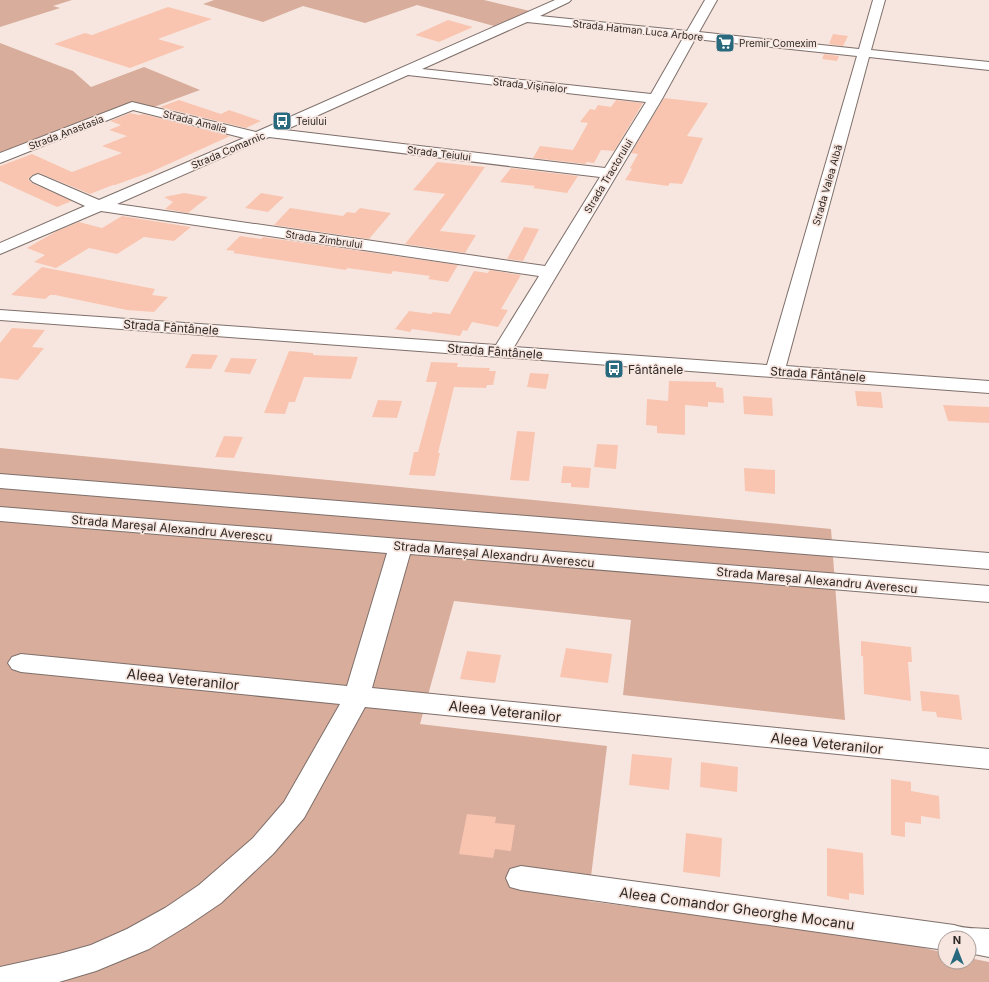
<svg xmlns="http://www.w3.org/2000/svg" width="989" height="982" font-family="Inter,sans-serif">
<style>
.green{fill:#d8ad9c}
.building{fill:#f9c5b1}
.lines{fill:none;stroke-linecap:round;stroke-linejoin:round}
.minor-casing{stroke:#7e6f6a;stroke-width:2}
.minor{fill:#fff;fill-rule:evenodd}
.labels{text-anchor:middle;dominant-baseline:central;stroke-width:3.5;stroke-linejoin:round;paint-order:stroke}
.far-street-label{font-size:10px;fill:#2f2926;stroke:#f7e6df}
.far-poi-label{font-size:10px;fill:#2f2926;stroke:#f7e6df;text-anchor:start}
.street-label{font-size:12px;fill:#2f2926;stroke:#f7e6df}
.poi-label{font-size:12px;fill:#2f2926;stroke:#f7e6df;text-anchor:start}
.near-street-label{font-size:14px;fill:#2f2926;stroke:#f7e6df}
</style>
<rect width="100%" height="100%" fill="#f7e6df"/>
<path class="green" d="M0,0H72L53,6L60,8L0,27Z
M214,0H484L530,11L494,26L417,5L365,23L303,6L263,22L203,4Z
M0,43L73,71L91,87L144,67L200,90L151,108L133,103L0,155Z
M0,448L831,529L845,720L623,695L631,620L454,601L420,724L607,746L588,901L895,941L945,953V962H969V958L989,962V982H0Z"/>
<path class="building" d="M168,7L212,19L158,39L185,47L130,68L54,44L85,33L92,35Z
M448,20L473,27L439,42L415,35Z
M833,34L848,36L843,46L829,44Z
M824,54L839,56L837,61L822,59Z
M664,98L708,103L687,136L703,138L686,176L682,184L670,183L668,186L625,180L632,169L630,168L638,154L631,153Z
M179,100L221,114L229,110L261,121L246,128L160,107Z
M616,100L643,103L614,151L601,150L594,163L587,162L585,164L533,158L540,146L573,150L588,123L580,122L590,109L595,110L598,105L611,107Z
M130,113L139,115L143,114L230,136L151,172L115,185H113L90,194L39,173L32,175L28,179L32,183L72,201L57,207L0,181V166L32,154L72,172L122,153L102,146L127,136L109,130L121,125L110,121Z
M437,162L485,167L440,231L476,235L465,253L405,244L445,194L413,190Z
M511,168L578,176L567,193L533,188L535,186L500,182Z
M184,193L208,197L188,213L165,209L173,202L164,197Z
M261,193L284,197L268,212L245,208Z
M290,208L343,216L347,212L355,213L360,208L391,213L369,239L274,225Z
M122,216L191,227L174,241L144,237L117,254L89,248L56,268L34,262L45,255L27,248L57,231L79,222L102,228Z
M524,227L539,229L523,261L507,259Z
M240,236L261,239L263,237L458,265L448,282L428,279L430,276L393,271L391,274L347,268L346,270L233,253L235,251L226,250Z
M42,267L155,289L152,295L168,297L154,312L127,310L55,295H50L45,299L11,295Z
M490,270L521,275L501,309L508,310L498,327L472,322L467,331L463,330L460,336L412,329L410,332L395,329L409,311L431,314L433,312L450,314L474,271L488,273Z
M12,328L45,330L32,347L44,348L18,380L0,378V343Z
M289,351L313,353V355L358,357L351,379L304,377L295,402H289L285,414L264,413Z
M192,354L218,355L211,369L185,368Z
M231,358L257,359L250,374L224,372Z
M431,362L458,363L457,367L490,368L489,371H496L493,385H487L486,388L454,387L438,453H440L435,476L409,475L414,452H418L437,382H426Z
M530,373L549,374L546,389L527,387Z
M669,381L716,382V387L723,388L724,403L708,402V407L685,405V435L657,433V426L646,425L647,399L668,401Z
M855,391L881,392L883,408L857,406Z
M743,396L772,398L773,416L744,414Z
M378,400L402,401L397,418L372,417Z
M943,405L989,407V423L948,421Z
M517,431L535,432L529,481L510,480Z
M224,436L243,437L234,458L215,457Z
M597,444L618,445L616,469L594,467Z
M563,466L591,468L589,488L571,487V483H561Z
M744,468L775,470V494L745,491Z
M861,641L911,647L912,662H908L911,701L864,694L863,656H861Z
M566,648L612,654L608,683L560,677Z
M467,651L501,655L495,683L460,679Z
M920,691L959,695L962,720L937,717L936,712L922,711Z
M632,754L672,758L669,790L629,785Z
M701,762L738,767L737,792L700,787Z
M891,779L911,782V791L939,796L940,819L921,816V824L905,822V837L891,835Z
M467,814L496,817L495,823L515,825L511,851L495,849L493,858L459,854Z
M686,833L722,838L720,877L683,872Z
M827,848L863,853L864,895L849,893V900L827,896Z"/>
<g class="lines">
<g class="minor-casing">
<path id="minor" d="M555,0H571L569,2L540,16L687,31L705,0H717L699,32L859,49L873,0H885L871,50L989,62V70L869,57L786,366L989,381V393L0,320V310L496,345L539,276L101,211L0,254V243L85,206L33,182L30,179L33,176L38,174L43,176L99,200L244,138L133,110L0,163V153L132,102L256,132ZM527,22L683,38L651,94L422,69ZM695,39L857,56L767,365L514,347L662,99ZM408,75L646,102L605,168L285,130ZM269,137L600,177L545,266L117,204Z
M0,474L989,553V569L0,488Z
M0,507L989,586V602L410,554L372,688L989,749V769L365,707L304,818L273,854L221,903L187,926L149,949L96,971L59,982H0V967L59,954L91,945L127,929L165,908L199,885L253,838L284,802L340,704L21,672L12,669L8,663L12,657L21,654L347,686L387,553L0,521Z
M521,866L954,925C965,929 977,928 989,929V957L969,953V938H945V950L521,890L510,887L506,878L510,869Z"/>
</g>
<use href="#minor" class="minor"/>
</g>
<defs>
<g id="supermarket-square" transform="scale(1)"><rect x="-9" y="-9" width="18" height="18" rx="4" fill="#29697e" stroke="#f7e6df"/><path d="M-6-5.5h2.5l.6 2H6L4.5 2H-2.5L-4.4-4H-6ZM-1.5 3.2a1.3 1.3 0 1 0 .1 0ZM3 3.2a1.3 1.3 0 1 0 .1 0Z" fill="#fff"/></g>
<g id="bus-square" transform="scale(1)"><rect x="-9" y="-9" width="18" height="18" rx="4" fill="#29697e" stroke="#f7e6df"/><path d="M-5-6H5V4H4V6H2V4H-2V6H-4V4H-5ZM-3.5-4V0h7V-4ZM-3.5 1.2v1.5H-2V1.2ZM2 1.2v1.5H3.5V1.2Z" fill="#fff"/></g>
</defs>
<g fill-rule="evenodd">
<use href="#supermarket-square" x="725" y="43"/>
<use href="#bus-square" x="282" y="121"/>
<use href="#bus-square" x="614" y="369"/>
</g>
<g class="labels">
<g class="far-street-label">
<text transform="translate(638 30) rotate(6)">Strada Hatman Luca Arbore</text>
<text transform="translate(530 85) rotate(6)">Strada Vișinelor</text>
<text transform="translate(195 121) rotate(14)">Strada Amalia</text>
<text transform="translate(66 132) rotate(-21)">Strada Anastasia</text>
<text transform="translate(228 150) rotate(-23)">Strada Comarnic</text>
<text transform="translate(439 153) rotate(7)">Strada Teiului</text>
<text transform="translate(608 176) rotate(-59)">Strada Tractorului</text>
<text transform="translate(827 185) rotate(-74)">Strada Valea Albă</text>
<text transform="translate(324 239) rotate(8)">Strada Zimbrului</text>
</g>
<g class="far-poi-label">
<text x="739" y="43">Premir Comexim</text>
<text x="296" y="121">Teiului</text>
</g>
<g class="street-label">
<text transform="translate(171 327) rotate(4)">Strada Fântânele</text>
<text transform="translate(495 351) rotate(4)">Strada Fântânele</text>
<text transform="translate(818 374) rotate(4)">Strada Fântânele</text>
<text transform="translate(172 528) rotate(5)">Strada Mareșal Alexandru Averescu</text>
<text transform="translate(494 554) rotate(5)">Strada Mareșal Alexandru Averescu</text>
<text transform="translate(817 580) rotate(5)">Strada Mareșal Alexandru Averescu</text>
</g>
<g class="poi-label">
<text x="628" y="369">Fântânele</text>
</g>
<g class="near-street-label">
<text transform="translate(183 679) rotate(6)">Aleea Veteranilor</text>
<text transform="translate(505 711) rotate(6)">Aleea Veteranilor</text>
<text transform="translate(827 743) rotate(6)">Aleea Veteranilor</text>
<text transform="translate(737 908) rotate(8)">Aleea Comandor Gheorghe Mocanu</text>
</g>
</g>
<g transform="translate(957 950)"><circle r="19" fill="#f7e6df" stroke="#a79a95"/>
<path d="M0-3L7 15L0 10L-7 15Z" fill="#29697e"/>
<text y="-6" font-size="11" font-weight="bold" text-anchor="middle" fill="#2f2926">N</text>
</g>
</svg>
